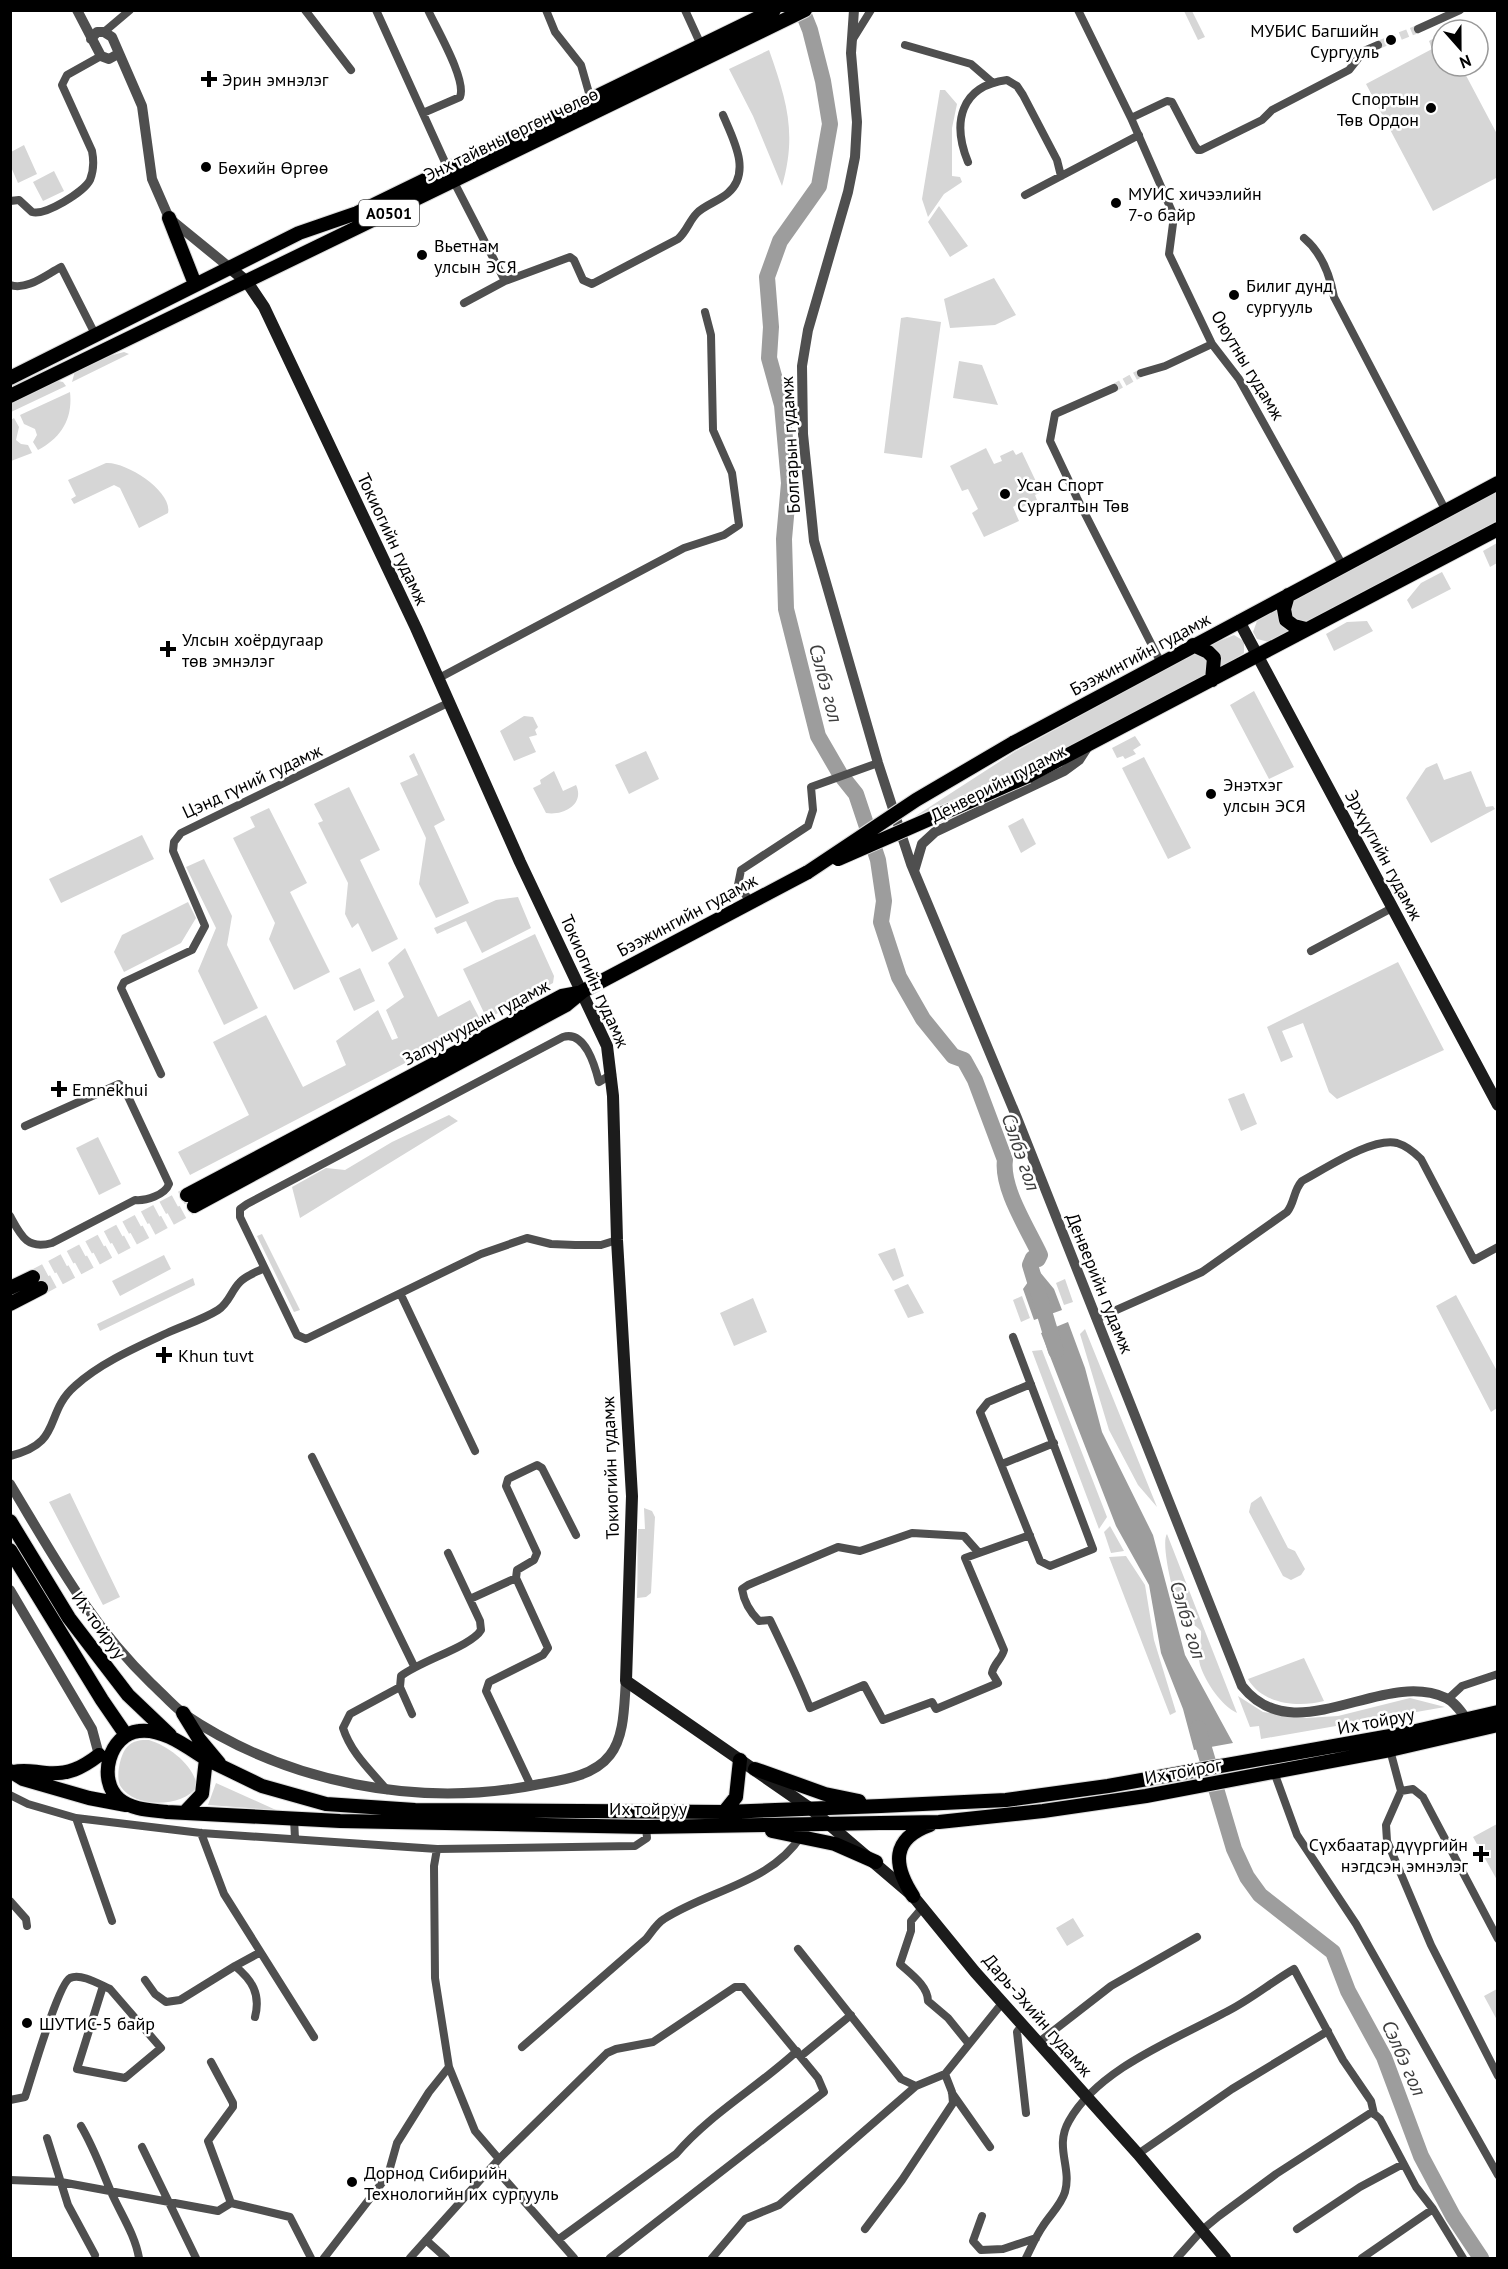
<svg xmlns="http://www.w3.org/2000/svg" width="1508" height="2269" font-family="'PT Sans',sans-serif">
<style>
.green{fill:#d6d6d6}
.water{fill:#9d9d9d}
.lines{fill:none;stroke-linecap:round;stroke-linejoin:round}
.river{stroke:#9d9d9d;stroke-width:16}
.minor-tunnel{stroke:#d9d9d9;stroke-width:8;stroke-dasharray:8 4;stroke-linecap:butt}
.primary-tunnel{stroke:#d9d9d9;stroke-width:14;stroke-dasharray:14 7;stroke-linecap:butt}
.primary-casing{stroke:#dbdbdb;stroke-width:16}
.trunk-casing{stroke:#dbdbdb;stroke-width:16}
.minor{stroke:#4f4f4f;stroke-width:8}
.tertiary{stroke:#4f4f4f;stroke-width:10}
.secondary{stroke:#1c1c1c;stroke-width:12}
.primary{stroke:#000;stroke-width:14}
.trunk{stroke:#000;stroke-width:14}
.primary-bridge-casing{stroke:#dbdbdb;stroke-width:16;stroke-linecap:butt}
.primary-bridge{stroke:#000;stroke-width:14}
.poi-dot{fill:#000;stroke:#fff;stroke-width:2}
.labels{text-anchor:middle;dominant-baseline:central;stroke-width:5;stroke-linejoin:round;paint-order:stroke}
.shield{fill:#fff;stroke:#4c4c4c;stroke-width:1.5}
.shield-label{font-size:16px;font-weight:bold;fill:#000}
.poi-label{font-size:18px;fill:#000;stroke:#fff;text-anchor:start}
.street-label{font-size:18px;fill:#000;stroke:#fff}
.water-label{font-size:20px;font-style:italic;fill:#3e3e3e;stroke:#fff}
</style>
<rect width="100%" height="100%" fill="#fff"/>
<path class="green" d="M1184,11H1192L1205,37L1198,40Z
M1442,34V66H1461L1497,134L1498,177L1433,211L1366,84L1432,49L1429,41Z
M769,50C787,101 797,134 782,186L753,116L729,69Z
M940,90H945L957,104L952,128V176L960,177L962,182L944,194L928,217L922,199Z
M24,145L37,174L18,183L11,167V152Z
M54,171L64,191L43,201L33,182Z
M939,206L968,246L950,257L928,222Z
M994,278L1016,315L995,325L950,328L944,299Z
M907,317L941,322L922,458L884,453L901,318Z
M124,352L129,354L72,382L75,371L105,357Z
M959,361L982,365L998,405L953,398Z
M58,381L63,382L66,386L11,412L10,403Z
M70,392C73,419 61,438 38,450L33,442L37,435L35,429L24,424L20,415Z
M14,418L19,427L16,440L21,444L28,445L32,453L11,461V420Z
M986,448L994,464L1002,461L1000,456L1013,450L1016,455L1022,452L1041,492L1035,495L1037,500L1020,508L1018,504L1013,507L1019,521L984,537L972,513L978,509L968,489L962,491L950,466Z
M106,463C125,461 173,491 168,513L139,528L120,488L114,485L74,504L71,499L76,496L68,480Z
M1497,491V521L1305,623H1293L1289,603L1293,601Z
M1497,543V563L1490,567L1483,551Z
M1442,572L1451,589L1412,609L1407,600L1421,583Z
M1281,607L1293,629L1269,642L1257,639L1253,632L1257,621Z
M1367,621L1373,631L1334,651L1326,634L1347,622Z
M1234,635L1244,641V653L1217,670L1205,647Z
M1196,652L1209,657L1206,676L1061,752L914,817L1016,751Z
M1254,691L1294,767L1269,779L1230,705Z
M524,716L533,717L538,727L535,730L537,735L529,737L536,752L514,761L500,731Z
M1135,736L1141,745L1133,750L1136,754L1125,759L1123,756L1117,758L1112,748Z
M646,751L659,779L629,794L615,765Z
M414,753L445,820L434,826L469,903L436,918L419,884L426,838L400,783L418,775L409,756Z
M1144,757L1191,848L1168,859L1122,768Z
M1437,763L1444,780L1471,771L1486,807L1493,806L1495,809L1431,843L1406,798L1426,768Z
M554,771L563,791L576,785C585,804 564,816 546,813L533,788L541,784L540,780Z
M349,787L380,850L360,860L398,939L372,952L358,923L352,928L345,914L348,883L318,823L323,821L314,804Z
M269,808L307,883L290,892L330,972L294,990L269,939L275,923L233,838L255,827L250,817Z
M1023,818L1036,844L1021,853L1008,826Z
M142,835L154,859L61,903L49,879Z
M204,859L232,916L227,945L258,1008L224,1025L198,971L216,928L186,867Z
M518,897L531,928L482,953L466,921L437,934L434,928L496,900Z
M188,902L196,918L181,943L124,972L114,952L122,935Z
M535,934L554,976L553,983L487,1019L463,969Z
M405,948L438,1017L470,1000L482,1023L190,1175L178,1152L249,1115L213,1042L266,1015L303,1087L346,1065L336,1041L378,1010L392,1040L398,1038L386,1010L404,997L388,963Z
M1398,962L1444,1050L1337,1099L1329,1092L1303,1023L1282,1031L1293,1057L1281,1062L1267,1027Z
M360,968L375,1001L354,1011L339,978Z
M1244,1093L1257,1124L1241,1131L1228,1099Z
M449,1115L458,1121L300,1218L292,1187L326,1168L345,1170L392,1142Z
M98,1137L121,1184L99,1195L76,1148Z
M262,1234L300,1310L294,1312L257,1236Z
M895,1248L904,1276L893,1281L878,1254Z
M164,1255L171,1269L120,1296L112,1281Z
M193,1278L195,1285L100,1331L97,1324Z
M1065,1279L1073,1302L1064,1305L1056,1283Z
M908,1284L924,1313L908,1318L894,1290Z
M1456,1295L1497,1371V1408L1491,1412L1436,1306Z
M1022,1296L1030,1318L1021,1322L1013,1300Z
M753,1298L767,1332L734,1346L720,1313Z
M1085,1329L1157,1507L1138,1485L1109,1430L1080,1334Z
M1042,1350L1107,1517L1099,1529L1032,1351Z
M70,1493L120,1597L103,1605L49,1502Z
M1261,1496L1288,1548L1295,1551L1305,1569L1301,1575L1291,1580L1283,1576L1249,1512L1251,1503Z
M644,1508L652,1511L655,1517L651,1593L646,1597L637,1598C638,1575 637,1552 638,1529H645Z
M1110,1526L1124,1551L1111,1553L1104,1532Z
M1167,1534L1237,1713C1221,1705 1206,1683 1200,1665C1197,1655 1202,1641 1201,1631C1196,1625 1188,1622 1183,1616C1175,1607 1160,1543 1167,1534Z
M1126,1556L1145,1585L1154,1640L1176,1712L1170,1715L1109,1557Z
M1304,1658L1324,1701C1298,1708 1262,1704 1248,1679Z
M1238,1696L1263,1712L1306,1718L1338,1716L1410,1698L1445,1707L1261,1739L1259,1726L1250,1727Z
M149,1740C169,1746 195,1766 197,1787C183,1807 136,1809 121,1787C115,1779 120,1754 127,1747C133,1740 141,1740 149,1740Z
M216,1783L276,1810L208,1805Z
M1497,1824V1880L1473,1837Z
M1073,1918L1084,1936L1067,1946L1056,1928Z
M1497,1989V2020L1484,1996Z"/>
<path class="water" d="M1030,1260L1054,1289L1062,1310L1034,1320L1023,1289L1028,1282Z
M1068,1322L1085,1368L1102,1432L1153,1535L1185,1655L1233,1743L1194,1750L1183,1709L1161,1653L1149,1585L1116,1526L1041,1333Z"/>
<g class="lines">
<path class="river" d="M802,10L810,30L823,81L830,124L819,186L780,241L767,277L771,327L769,358L782,405L789,483L784,539L786,609L818,736L840,774L856,794L878,860L884,901L881,922L899,977L923,1019L953,1056L964,1060L975,1080L1005,1160C1001,1188 1028,1229 1040,1255L1038,1259L1033,1258L1030,1265L1056,1351
M1198,1728L1234,1849L1247,1877L1260,1895L1333,1952L1348,1991L1384,2057L1421,2156L1453,2216L1481,2258"/>
<path class="minor-tunnel" d="M1378,45L1418,29
M1114,388L1141,373"/>
<path class="primary-tunnel" d="M33,1277L187,1195
M41,1288L194,1206"/>
<g class="primary-casing">
<path id="primary" d="M1288,595L1284,609L1286,620L1294,626L1306,629
M1193,645L1208,652L1214,658L1212,680
M1013,743L1498,483
M1028,776L1498,529
M187,1195L562,996L578,993
M194,1206L566,1005L583,991L808,872
M10,1288L33,1277
M10,1304L41,1288
M10,1521L69,1618L128,1695L170,1735
M10,1550L102,1700L126,1735
M183,1713L199,1739L219,1763
M206,1759L262,1786L326,1804L415,1810L724,1812L881,1806L1006,1800L1108,1786L1407,1733L1498,1712
M755,1769L825,1794L859,1801
M10,1771L23,1779L89,1798L126,1805
M13,1772C26,1769 33,1772 46,1773C68,1775 82,1768 99,1755
M185,1812L202,1794L206,1759C187,1747 163,1728 139,1731C109,1734 97,1780 119,1799C132,1810 151,1810 167,1812L340,1821L646,1827L939,1822L1043,1811L1146,1796L1390,1750L1498,1725
M724,1812L736,1797L740,1760
M772,1831L835,1844L876,1862
M913,1896C893,1865 891,1839 930,1825"/>
</g>
<g class="trunk-casing">
<path id="trunk" d="M169,218L195,284
M10,378L299,233L357,213L774,10
M10,396L805,10"/>
</g>
<path class="minor" d="M305,10L351,70
M376,10L454,182L505,281L464,303
M546,10L555,32L581,65L591,100
M685,10L701,45
M1078,10L1131,118L1174,216L1169,254L1212,344L1239,379L1343,566
M1418,29L1460,10
M104,32L130,10
M853,39L871,10
M905,45L971,64L993,83
M423,113L460,97C467,80 436,28 428,10
M1131,118L1167,101L1172,102L1195,146L1198,150H1201L1262,120L1272,110L1349,70L1364,51L1378,45
M968,162C952,123 960,86 1007,80L1017,86L1023,95L1057,160L1061,176
M1025,195L1139,135
M10,201L19,200L32,212C45,216 84,192 90,180C94,170 94,161 92,151L62,85L67,75L101,56
M1304,238C1322,253 1330,275 1334,297L1446,511
M505,281L570,257L574,260L583,280L592,284L678,239C687,231 689,221 697,213C705,205 719,201 728,193C752,172 733,139 723,115
M10,285C27,291 47,274 61,267L96,336
M1141,373L1165,366L1212,344
M1114,388L1055,414L1050,441L1077,498L1161,663
M439,678L684,548L724,535L739,525L732,473L713,430L711,335L705,312
M750,901L738,885L741,870L808,826L813,810L811,787L878,763
M1311,951L1392,908
M161,1074L121,988L124,982L192,950L205,926L173,851L174,842L181,833L450,702
M612,1074L599,1082C595,1066 585,1030 563,1037L247,1204L240,1209V1217L297,1335L306,1339L481,1254L527,1238L551,1244L575,1245H601L617,1240
M10,1216C21,1236 27,1250 52,1243L135,1200C146,1201 165,1195 169,1184L124,1088L119,1084L25,1126
M401,1295L475,1451
M1096,1319L1202,1272L1287,1212C1295,1202 1293,1191 1302,1181C1325,1169 1372,1137 1397,1143C1407,1146 1414,1152 1421,1159L1474,1260L1498,1247
M1013,1337L1093,1549L1050,1566L1040,1561L980,1412L988,1402L1031,1384
M10,1456C64,1443 43,1414 75,1386C100,1363 137,1347 167,1333C184,1325 202,1320 218,1310C229,1303 231,1291 240,1282C245,1276 257,1272 264,1268
M312,1457L414,1666
M1002,1464L1054,1443
M979,1553L965,1558L1004,1650C1002,1659 994,1663 992,1673L998,1683L936,1709L932,1702L883,1720L864,1685L810,1708C798,1678 784,1649 770,1620L759,1621C750,1612 744,1602 742,1589L748,1585L838,1547L860,1551L912,1533L964,1536L979,1553L1030,1535
M470,1599L516,1578
M1448,1699L1462,1686L1498,1674
M412,1714L400,1687L401,1676C420,1661 472,1646 481,1630L480,1621L448,1553
M1390,1750L1401,1791L1386,1825L1387,1841L1431,1945L1498,2076
M1274,1772L1297,1835L1356,1924L1498,2175
M531,1786L486,1691L489,1682L543,1655L548,1648L516,1578L517,1570L534,1560L537,1553L506,1486L508,1479L537,1465L542,1468L576,1535
M387,1790C370,1770 351,1753 343,1728L350,1714L400,1687
M1401,1791L1413,1789L1423,1797L1498,1939
M10,1795L28,1804L76,1818L201,1833L437,1849L635,1846L647,1838L646,1827
M76,1818L112,1921
M294,1818L295,1839
M201,1833L224,1894L314,2037
M10,1901L26,1919L27,1926
M922,1908L911,1921V1931L900,1964C911,1974 928,1986 928,2001L948,2018L969,2044
M798,1949L901,2079L916,2086L945,2074L1003,2002
M145,1980L155,1994L166,2002L180,2000L235,1966
M255,2017C261,1994 252,1980 235,1966L259,1953
M1023,2024L1017,2032L1026,2113
M1039,2042L1111,1986L1197,1937
M522,2047L646,1939C651,1933 657,1923 664,1919C709,1890 771,1883 801,1836
M801,2056L851,2015
M211,2062L233,2103V2107L208,2141L231,2203
M952,2093L990,2147
M10,2100L25,2097C31,2079 58,1984 70,1978C81,1973 99,1984 110,1989L161,2048L125,2078L77,2069L103,1986
M81,2126C94,2148 102,2171 112,2194C122,2216 135,2235 139,2258
M47,2138L68,2205L95,2255
M142,2147L196,2258
M1138,2154L1232,2089L1328,2031
M499,2159L607,2053L616,2049L653,2042L735,1987H743L818,2078L824,2092L610,2258
M493,2166L574,2258
M10,2180L61,2182L218,2211L231,2203L290,2217L311,2258
M982,2216L973,2241L981,2250L1003,2249L1036,2238
M865,2229L902,2180L953,2103L952,2092L945,2074
M1297,2229L1360,2187L1403,2164
M559,2239L676,2154C710,2114 758,2087 797,2051
M426,2240L446,2258
M324,2258L388,2175L397,2143L429,2092L449,2067
M410,2258L499,2159L475,2131L449,2067L435,1978L434,1866L437,1849
M712,2258L745,2219L779,2205L916,2086
M1026,2258C1031,2248 1036,2236 1043,2226C1050,2215 1061,2205 1065,2192C1072,2167 1054,2147 1069,2121C1098,2069 1174,2040 1224,2013C1249,2001 1270,1983 1294,1969L1343,2060L1371,2101L1374,2114
M1177,2258L1202,2230L1219,2216L1276,2174L1372,2112L1380,2119L1416,2187L1433,2209L1463,2258
M1362,2258L1433,2209"/>
<path class="tertiary" d="M77,10L101,56L109,59L118,54
M854,10L851,53L857,122L855,157L848,192L808,330L802,366L803,434L814,541L878,763L911,864L1017,1118L1242,1686C1295,1753 1382,1668 1446,1698C1455,1702 1462,1713 1468,1721
M91,39L97,32H104L112,37L142,106L152,179L169,218L229,267
M914,871L922,844L935,832L1064,771L1079,760L1088,746
M10,1484C53,1555 91,1626 151,1683C162,1693 172,1705 184,1714C286,1783 419,1809 540,1784C563,1780 594,1776 610,1755C625,1736 624,1704 626,1681
M10,1590L92,1729L99,1755"/>
<path class="secondary" d="M229,267L247,282L264,307L416,628L520,862L607,1046L613,1096L617,1240L632,1496L626,1681L811,1809L913,1896L975,1972L1138,2154L1225,2258
M1239,621L1498,1105"/>
<use href="#primary" class="primary"/>
<use href="#trunk" class="trunk"/>
<g class="primary-bridge-casing">
<path id="primary-bridge" d="M838,859L1028,776
M808,872L916,800L1013,743"/>
</g>
<use href="#primary-bridge" class="primary-bridge"/>
</g>
<g class="poi-dot">
<circle cx="1391" cy="40" r="6"/>
<path d="M206 70h6v6h6v6h-6v6h-6v-6h-6v-6h6z"/>
<circle cx="1431" cy="108" r="6"/>
<circle cx="206" cy="167" r="6"/>
<circle cx="1116" cy="203" r="6"/>
<circle cx="422" cy="255" r="6"/>
<circle cx="1234" cy="295" r="6"/>
<circle cx="1005" cy="494" r="6"/>
<path d="M165 640h6v6h6v6h-6v6h-6v-6h-6v-6h6z"/>
<circle cx="1211" cy="794" r="6"/>
<path d="M56 1080h6v6h6v6h-6v6h-6v-6h-6v-6h6z"/>
<path d="M161 1346h6v6h6v6h-6v6h-6v-6h-6v-6h6z"/>
<path d="M1478 1845h6v6h6v6h-6v6h-6v-6h-6v-6h6z"/>
<circle cx="27" cy="2023" r="6"/>
<circle cx="352" cy="2182" r="6"/>
</g>
<g class="labels">
<rect class="shield" x="359" y="200" width="60" height="26" rx="4.5"/>
<g class="shield-label">
<text x="389" y="213">A0501</text>
</g>
<g class="poi-label">
<text x="1379" y="30" text-anchor="end">МУБИС Багшийн<tspan x="1379" dy="21">Сургууль</tspan></text>
<text x="222" y="79">Эрин эмнэлэг</text>
<text x="1419" y="98" text-anchor="end">Спортын<tspan x="1419" dy="21">Төв Ордон</tspan></text>
<text x="218" y="167">Бөхийн Өргөө</text>
<text x="1128" y="193">МУИС хичээлийн<tspan x="1128" dy="21">7-о байр</tspan></text>
<text x="434" y="245">Вьетнам<tspan x="434" dy="21">улсын ЭСЯ</tspan></text>
<text x="1246" y="285">Билиг дунд<tspan x="1246" dy="21">сургууль</tspan></text>
<text x="1017" y="484">Усан Спорт<tspan x="1017" dy="21">Сургалтын Төв</tspan></text>
<text x="182" y="639">Улсын хоёрдугаар<tspan x="182" dy="21">төв эмнэлэг</tspan></text>
<text x="1223" y="784">Энэтхэг<tspan x="1223" dy="21">улсын ЭСЯ</tspan></text>
<text x="72" y="1089">Emnekhui</text>
<text x="178" y="1355">Khun tuvt</text>
<text x="1468" y="1844" text-anchor="end">Сүхбаатар дүүргийн<tspan x="1468" dy="21">нэгдсэн эмнэлэг</tspan></text>
<text x="39" y="2023">ШУТИС-5 байр</text>
<text x="364" y="2172">Дорнод Сибирийн<tspan x="364" dy="21">Технологийн их сургууль</tspan></text>
</g>
<g class="street-label">
<text transform="translate(511 134) rotate(-26)">Энх тайвны өргөн чөлөө</text>
<text transform="translate(1248 365) rotate(59)">Оюутны гудамж</text>
<text transform="translate(790 445) rotate(-93)">Болгарын гудамж</text>
<text transform="translate(393 539) rotate(65)">Токиогийн гудамж</text>
<text transform="translate(1140 654) rotate(-28)">Бээжингийн гудамж</text>
<text transform="translate(252 781) rotate(-25)">Цэнд гүний гудамж</text>
<text transform="translate(998 783) rotate(-27)">Денверийн гудамж</text>
<text transform="translate(1384 855) rotate(62)">Эрхүүгийн гудамж</text>
<text transform="translate(687 915) rotate(-28)">Бээжингийн гудамж</text>
<text transform="translate(595 981) rotate(66)">Токиогийн гудамж</text>
<text transform="translate(476 1022) rotate(-28)">Залуучуудын гудамж</text>
<text transform="translate(1100 1283) rotate(68)">Денверийн гудамж</text>
<text transform="translate(610 1468) rotate(-92)">Токиогийн гудамж</text>
<text transform="translate(99 1625) rotate(54)">Их тойруу</text>
<text transform="translate(1376 1721) rotate(-11)">Их тойруу</text>
<text transform="translate(1183 1771) rotate(-10)">Их тойрог</text>
<text x="648" y="1808">Их тойруу</text>
<text transform="translate(1038 2015) rotate(49)">Дарь-Эхийн гудамж</text>
</g>
<g class="water-label">
<text transform="translate(826 683) rotate(75)">Сэлбэ гол</text>
<text transform="translate(1021 1152) rotate(71)">Сэлбэ гол</text>
<text transform="translate(1188 1620) rotate(73)">Сэлбэ гол</text>
<text transform="translate(1404 2058) rotate(66)">Сэлбэ гол</text>
</g>
</g>
<rect width="1508" height="2269" fill="none" stroke="#000000" stroke-width="24"/>
<g transform="translate(1460 48) rotate(159)"><circle r="28" fill="#ffffff" stroke="#999999" stroke-width="1.5"/>
<path d="M0-4.5L10 22L0 15L-10 22Z" fill="#000000"/>
<text y="-9" font-size="16" font-weight="bold" text-anchor="middle" fill="#000000">N</text>
</g>
</svg>
